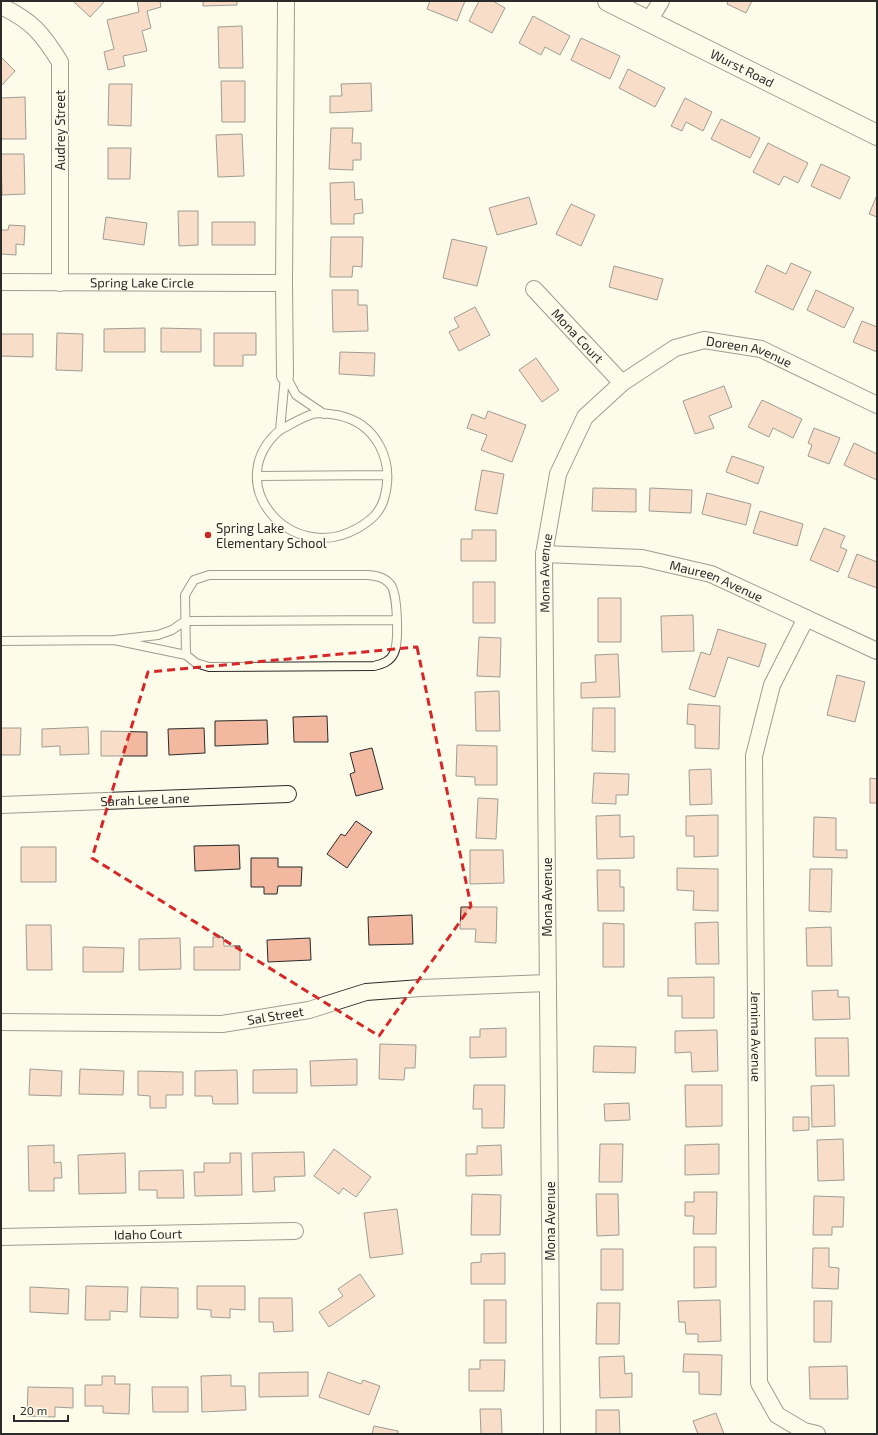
<svg xmlns="http://www.w3.org/2000/svg" width="878" height="1435" font-family="'Exo 2',sans-serif">
<style>
.building{fill:#f2b8a0;stroke:#2b2b2b}
.lines{fill:none;stroke-linecap:round;stroke-linejoin:round}
.service-casing{stroke:#2b2b2b;stroke-width:10}
.minor-casing{stroke:#2b2b2b;stroke-width:18}
.tertiary-casing{stroke:#2b2b2b;stroke-width:22}
.service{stroke:#fdfbea;stroke-width:8}
.minor{stroke:#fdfbea;stroke-width:16}
.tertiary{stroke:#fdfbea;stroke-width:20}
.marked{fill:none;stroke:#d62828;stroke-width:3;stroke-dasharray:8 5;stroke-linejoin:round}
.poi-dot{fill:#c62828;stroke:#fdfbea;stroke-width:1.5}
.labels{text-anchor:middle;dominant-baseline:central;stroke-width:3;stroke-linejoin:round;paint-order:stroke}
.street-label{font-size:13px;fill:#2b2b2b;stroke:#fdfbea}
.poi-label{font-size:13px;fill:#2b2b2b;stroke:#fdfbea;text-anchor:start}
</style>
<rect width="100%" height="100%" fill="#fdfbea"/>
<path class="building" d="M73,1H105L90,17Z
M137,1H160L161,7L147,11L151,28L142,31L147,51L123,56L125,66L108,70L104,52L114,49L107,20L139,12Z
M203,1H237V5L203,6Z
M430,1H465L457,21L427,9Z
M479,1H493L505,8L492,33L469,21Z
M728,1H752L746,13L727,4Z
M533,16L570,36L560,55L545,47L541,55L519,43Z
M242,26L243,68H219L218,27Z
M581,38L620,56L610,79L571,60Z
M1,57L15,71L1,86Z
M628,69L665,88L655,107L619,88Z
M221,81H245V122H222Z
M371,83L372,111L330,113V96H342L341,84Z
M109,84H132L131,126L108,125Z
M25,97L26,139H1V98Z
M685,98L712,112L703,131L686,122L682,131L671,126Z
M721,119L760,138L750,158L711,139Z
M331,128H353L352,143H361V160H353V170L329,169Z
M242,134L244,176L218,177L216,135Z
M768,143L808,163L798,183L784,176L779,185L753,172Z
M108,148H131L130,179H108Z
M1,154H24L25,194L2,195Z
M821,164L850,177L840,199L811,186Z
M354,182L355,200L362,199L363,213L354,214V224H331L330,183Z
M877,195V217L869,214Z
M529,197L537,224L497,235L489,208Z
M571,204L595,215L581,246L556,234Z
M178,211H198V245L179,246Z
M106,217L147,223L144,245L103,239Z
M212,222H255V245H212Z
M9,225L25,226L24,245L16,244V255L1,254V230H8Z
M331,237H363L362,267L353,266L352,277H330Z
M452,239L487,247L477,286L443,278Z
M791,263L811,272L793,310L755,292L767,265L786,274Z
M614,266L663,279L657,300L609,287Z
M332,290H358V305H367L368,331L333,332Z
M816,290L854,308L844,328L807,310Z
M475,307L490,335L459,351L449,332L459,327L454,318Z
M862,321L877,327V352L853,342Z
M145,328V352H104V329Z
M161,328L201,329V352H161Z
M57,333L83,334L82,371L56,370Z
M214,333H256V355H243V366H214Z
M1,334H33V357L1,356Z
M340,352L375,353L374,376L339,374Z
M536,358L559,390L542,402L519,370Z
M724,386L732,407L709,416L714,428L695,434L683,401Z
M762,400L802,419L793,438L773,428L769,437L748,427Z
M488,411L526,425L512,462L481,450L487,435L467,428L472,414L485,419Z
M814,428L840,438L829,464L808,456L812,445L808,443Z
M854,443L877,454V480L844,465Z
M732,456L764,467L758,484L726,472Z
M482,470L504,474L497,514L475,510Z
M593,488L636,489V512L592,511Z
M650,488L692,490L691,513L649,511Z
M707,493L751,504L746,525L702,514Z
M760,511L803,524L797,546L753,533Z
M824,528L845,536L840,547L847,550L838,572L810,560Z
M472,530H496V561H461V539H472Z
M857,554L877,562V588L848,577Z
M473,582H495V623H473Z
M598,598H621V642H598Z
M693,615L694,651L662,652L661,616Z
M718,629L766,644L759,667L728,657L715,697L689,689L701,652L710,655Z
M479,637L501,638L500,677L477,676Z
M618,654L620,697L581,698V683L596,682L595,655Z
M837,675L865,682L855,722L827,715Z
M499,691L500,731H476L475,692Z
M688,704L720,706L719,749L695,748V725L687,724Z
M593,708H615V752L592,751Z
M327,716L328,742H294L293,717Z
M267,720L268,744L215,746V721Z
M88,727L89,754L60,755V746L42,747V729Z
M1,728H21L20,755H1Z
M204,728L205,753L169,755L168,729Z
M101,731L147,732V756H101Z
M457,745L497,746V785H475V777L456,776Z
M372,748L383,789L356,796L350,774L355,772L350,753Z
M711,769L712,804L690,805L689,770Z
M594,773L629,774L628,795H616V804L592,803Z
M870,778L877,779V803H870Z
M478,798L498,799L496,839L476,838Z
M620,815V837L634,836V858L597,859L596,816Z
M718,815V856L694,857V836H686V816Z
M814,817L836,818V850H847V858L813,857Z
M356,821L372,832L347,868L327,854L341,834L345,836Z
M239,845L240,869L195,871L194,846Z
M21,847H56V882H21Z
M470,850H503L504,883L470,884Z
M251,858H278V867H302L301,886H278L277,894H264V887H251Z
M677,868L718,869V911L693,910L694,891L677,890Z
M810,869H832L831,912L809,911Z
M597,870H620V887H624V911H598Z
M461,907H497L496,943L475,942L476,929H460Z
M412,915L413,944L369,945L368,917Z
M718,922L719,964H696L695,923Z
M603,923L624,924V967H603Z
M26,925H51L52,970H27Z
M831,927L832,966H807L806,928Z
M213,937H223L224,946H240V970H194V947H213Z
M180,938L181,969L139,970V939Z
M310,938L311,960L268,962L267,940Z
M83,947L124,948L123,972H83Z
M714,977V1018H682V996H668V978Z
M838,990V997H849L850,1019L813,1020L812,991Z
M506,1028V1057L470,1058V1037H480V1029Z
M717,1030L718,1071L692,1072L691,1052L675,1053V1031Z
M815,1038H848L849,1076H816Z
M380,1044L416,1045L415,1068H405L404,1080L379,1079Z
M594,1046L636,1047L635,1073L593,1072Z
M357,1059V1085L311,1086L310,1061Z
M30,1069L62,1071L61,1096L29,1095Z
M80,1069L124,1071L123,1095L79,1094Z
M297,1069V1093H253V1070Z
M237,1070L238,1104H213L212,1096H195V1071Z
M138,1071L183,1072V1095H166V1108H150V1096L138,1095Z
M474,1085H505L504,1128H482V1109H473Z
M685,1085H722V1126L686,1127Z
M834,1085L835,1126L812,1127L811,1086Z
M629,1103L630,1120L605,1121L604,1104Z
M793,1117H809V1130L793,1131Z
M843,1139L844,1180L818,1181L817,1140Z
M600,1144H623L622,1182H599Z
M719,1144V1174L685,1175V1145Z
M54,1145V1163L61,1162L62,1178H54V1191H29L28,1146Z
M501,1145L502,1175L466,1176V1154H477V1146Z
M334,1149L371,1177L356,1197L343,1188L339,1194L314,1176Z
M304,1152L305,1176L274,1177L275,1191L253,1192L252,1153Z
M125,1153L126,1193L79,1194L78,1155Z
M230,1153H241L242,1195L195,1196L194,1172H204V1163H230Z
M183,1170L184,1198H157V1190H139V1171Z
M694,1192H717L716,1234H693L694,1216H685V1202H694Z
M472,1194L501,1195L500,1235H471Z
M596,1194H618L619,1235L597,1236Z
M814,1196L844,1197L843,1227H832V1235H813Z
M397,1209L403,1254L370,1258L364,1213Z
M694,1247H716V1287L694,1288Z
M813,1248H829V1267L839,1268L838,1289L812,1288Z
M601,1249H623V1290H601Z
M505,1253V1284H471V1263L481,1262V1254Z
M360,1274L375,1296L329,1327L319,1312L343,1296L338,1289Z
M86,1286L128,1287L127,1312L110,1311V1320H85Z
M197,1286H245V1310L230,1309V1318L211,1317V1310L197,1309Z
M30,1287L69,1289L68,1314L30,1312Z
M141,1287L178,1288V1318L140,1317Z
M259,1298H292L293,1331L274,1332L273,1322H259Z
M484,1300H506V1343H484Z
M720,1300L721,1341L698,1342V1334H686L685,1322H679L678,1301Z
M814,1301H832L831,1342H814Z
M597,1303H620L619,1344H596Z
M684,1354L722,1355L721,1395L699,1394V1372H683Z
M624,1356L625,1374L632,1373V1397L600,1398L599,1357Z
M480,1360H505L504,1391H469V1369H480Z
M847,1366L848,1399H810L809,1367Z
M308,1372V1396L259,1397V1373Z
M328,1372L361,1384L363,1380L380,1386L369,1415L319,1397Z
M231,1375V1386H245L246,1410L202,1412L201,1376Z
M102,1376H115V1384H130L129,1414L103,1413V1406H85V1385H102Z
M28,1387L73,1388V1408L55,1407V1417L27,1416Z
M152,1387H188V1412H153Z
M480,1409H501L502,1434H481Z
M596,1410H619L620,1434H596Z
M716,1413L724,1434H698L693,1421Z
M374,1426L398,1431V1434H372Z"/>
<g class="lines">
<g class="service-casing">
<path id="service" d="M286,376L296,395L324,414
M280,430C290,425 302,417 313,414C320,412 329,414 337,415C377,423 395,461 384,499C380,513 370,521 358,528C290,567 219,482 280,430L285,376
M257,476L387,475
M114,640L186,655L196,663L209,667L374,666C382,664 390,662 394,653C399,643 398,592 390,584C384,577 377,576 368,575H209L194,580L185,595L186,655
M1,641L114,640L158,635L172,630L185,621L396,620"/>
</g>
<g class="minor-casing">
<g id="minor">
<path d="M1,6C32,21 42,33 60,62V283"/>
<path d="M649,21L661,1"/>
<path id="s1" d="M1,282L284,283"/>
<path id="s2" d="M534,289L622,383"/>
<path d="M285,376L284,283L286,1"/>
<path id="s3" d="M544,554L642,558L711,574L877,651"/>
<path id="s4" d="M806,618L772,685L754,756L759,1383L777,1415L804,1431L817,1434"/>
<path id="s5" d="M1,805L288,794"/>
<path id="s6" d="M1,1022L222,1024L309,1010L366,992L421,988L548,983"/>
<path id="s7" d="M1,1237L295,1231"/>
<path id="s8" d="M552,1434L544,554L558,474L585,417L622,383L675,348L704,340L761,349L877,405"/>
</g>
</g>
<g class="tertiary-casing">
<g id="tertiary">
<path id="s9" d="M608,1L877,135"/>
</g>
</g>
<use href="#service" class="service"/>
<use href="#minor" class="minor"/>
<use href="#tertiary" class="tertiary"/>
</g>
<path d="M0 0H878V1435H0ZM417,647L471,906L379,1036L92,858L148,672Z" fill="#fdfbea" fill-opacity=".55" fill-rule="evenodd"/>
<path class="marked" d="M417,647L471,906L379,1036L92,858L148,672Z"/>
<circle class="poi-dot" cx="208" cy="535" r="4"/>
<g class="labels">
<g class="street-label">
<text stroke="none"><textPath href="#s9" startOffset="150">Wurst Road</textPath></text>
<text transform="translate(60 130) rotate(-90)">Audrey Street</text>
<text stroke="none"><textPath href="#s1" startOffset="141">Spring Lake Circle</textPath></text>
<text stroke="none"><textPath href="#s2" startOffset="64">Mona Court</textPath></text>
<text stroke="none"><textPath href="#s8" startOffset="1215">Doreen Avenue</textPath></text>
<text stroke="none"><textPath href="#s8" startOffset="861">Mona Avenue</textPath></text>
<text stroke="none"><textPath href="#s3" startOffset="176">Maureen Avenue</textPath></text>
<text stroke="none"><textPath href="#s5" startOffset="144">Sarah Lee Lane</textPath></text>
<text transform="translate(547 897) rotate(-90)">Mona Avenue</text>
<text stroke="none"><textPath href="#s6" startOffset="275">Sal Street</textPath></text>
<text stroke="none"><textPath href="#s4" startOffset="429">Jemima Avenue</textPath></text>
<text transform="translate(550 1221) rotate(-90)">Mona Avenue</text>
<text stroke="none"><textPath href="#s7" startOffset="147">Idaho Court</textPath></text>
</g>
<g class="poi-label">
<text x="216" y="528">Spring Lake<tspan x="216" dy="15">Elementary School</tspan></text>
</g>
</g>
<rect width="878" height="1435" fill="none" stroke="#2b2b2b" stroke-width="4"/>
<path d="M14 1415v6h54v-6" fill="none" stroke="#2b2b2b" stroke-width="2"/>
<text x="20" y="1415" font-size="12" fill="#2b2b2b" stroke="#fdfbea" stroke-width="3" paint-order="stroke">20 m</text>
</svg>
